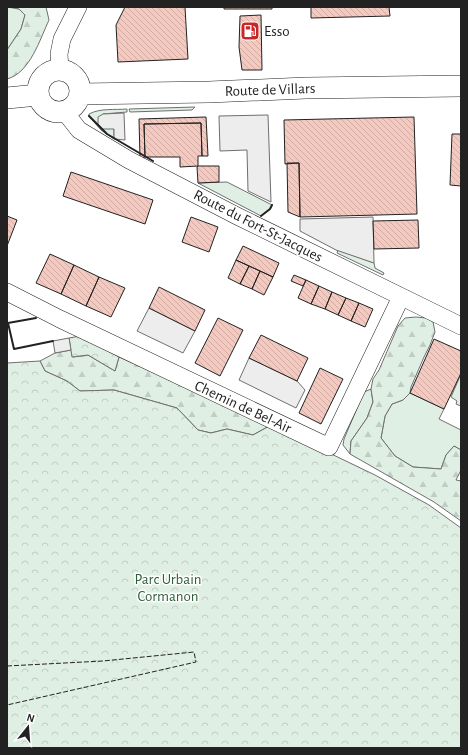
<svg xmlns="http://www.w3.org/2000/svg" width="468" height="755" font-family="'Alegreya Sans',sans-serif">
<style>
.grass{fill:#e0efe3;stroke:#6f6f6f}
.forest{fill:url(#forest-firs);stroke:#6f6f6f}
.park{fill:url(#park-crowns);stroke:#6f6f6f}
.parking{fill:#ededed;stroke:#6f6f6f}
.building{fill:url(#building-back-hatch);stroke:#222}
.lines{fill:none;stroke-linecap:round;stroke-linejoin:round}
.minor-casing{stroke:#222;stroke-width:18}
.major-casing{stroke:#222;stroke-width:22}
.minor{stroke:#fff;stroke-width:17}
.major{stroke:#fff;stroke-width:21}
.fence{stroke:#222;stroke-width:1;stroke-dasharray:5 2;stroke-linecap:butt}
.wall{stroke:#222;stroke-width:2}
.labels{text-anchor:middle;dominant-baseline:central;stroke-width:3;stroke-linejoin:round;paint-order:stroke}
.poi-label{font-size:15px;fill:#222;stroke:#fff;text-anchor:start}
.street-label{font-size:15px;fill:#222;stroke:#fff}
.park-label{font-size:15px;fill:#2f5e38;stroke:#fff}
</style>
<defs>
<pattern id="forest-firs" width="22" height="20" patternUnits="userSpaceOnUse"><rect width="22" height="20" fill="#e0efe3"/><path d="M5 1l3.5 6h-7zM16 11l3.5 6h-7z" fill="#c0cdc2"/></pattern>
<pattern id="park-crowns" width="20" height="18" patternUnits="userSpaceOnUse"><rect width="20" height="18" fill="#e0efe3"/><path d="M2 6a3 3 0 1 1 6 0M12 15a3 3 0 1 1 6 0" fill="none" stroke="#c0cdc2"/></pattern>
<pattern id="building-back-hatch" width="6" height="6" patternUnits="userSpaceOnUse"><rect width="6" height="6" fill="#f3c9c0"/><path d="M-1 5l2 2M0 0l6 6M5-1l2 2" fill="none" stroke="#d0aca5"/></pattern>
</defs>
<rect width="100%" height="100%" fill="#fff"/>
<path class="grass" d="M7,7L19,9L25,15L21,29L7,50Z
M195,107L192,110L130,112L129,109Z
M127,109V112L103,114L114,129V139L101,130L89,116V114C100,108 115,110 127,109Z
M227,182L272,205L270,209L261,216L198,183Z
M338,250L374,263L375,268L384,273L383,275L337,253Z
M461,374V406L456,404L457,401L451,397Z
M371,389L373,402L367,418L351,441L350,454L343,445L344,439L364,392Z
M410,393L444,409L439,419L461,430V450L454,446L446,455L441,469L413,467L395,456L381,438L385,416L392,404L403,400Z"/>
<path class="forest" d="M12,7H46L49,20C40,39 30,73 7,79V50L21,29L25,15L19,9Z
M416,317L426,318L433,322L435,332L430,345L424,357L411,387L410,393L403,400L392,404L385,416L381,438L395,456L413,467L441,469L446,455L454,446L461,450V470L456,480L461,481V521L434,502L350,454L351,441L367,418L373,402L371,389L373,379L379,370L398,326L405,318Z
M71,350L73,357L88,355L115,371L119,357L271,425L253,435L227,429L211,433L198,430L177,408L114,390L80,391L67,381L45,371L40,361L55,353Z"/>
<path class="park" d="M80,336L119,357L115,371L88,355L72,357L69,338Z
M40,361L45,371L67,381L80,391L114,390L177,408L198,430L211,433L227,429L253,435L271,425L375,475L429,505L461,528V748H7V363Z"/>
<path class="parking" d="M124,113L125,140L114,139V129H103L98,124V117L103,114Z
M268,115L271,202L248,191L247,150L220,151L219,116Z
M373,217L374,263L336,250L300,231V219Z
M149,308L195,331L183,353L137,331Z
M69,338L71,350L55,353L53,341Z
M249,358L297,381L305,390L296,408L239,380Z"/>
<path class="building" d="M125,7H185L188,59L118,62L116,25Z
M224,7H272V9H224Z
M311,7H389L390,16L311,18Z
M261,15L262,70H242L239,47L240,16Z
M206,117L208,156H202L201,123L144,124L145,157L140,158L139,119Z
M414,117L417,214L300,217L299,163L285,164L284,120Z
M201,123L202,156H198V166L180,167V157H145L144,124Z
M452,134H461V186L450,185Z
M287,163H299L300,217L288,212Z
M198,166H219V182L198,183L197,167Z
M71,172L153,200L145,224L63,196Z
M7,216L17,220L7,246Z
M191,217L218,227L209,252L182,242Z
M418,220L419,248L374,249L373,221Z
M243,246L279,263L273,277L236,260Z
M50,254L74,265L61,294L36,283Z
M236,260L249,266L240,284L228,278Z
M74,265L99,277L86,306L61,294Z
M249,266L260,271L252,289L240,284Z
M260,271L273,277L264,295L252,289Z
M294,275L306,280L303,286L291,281Z
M99,277L125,288L111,317L86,306Z
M306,280L319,286L311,304L298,298Z
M319,286L332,292L325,309L311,304Z
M159,287L205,310L195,331L149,308Z
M332,292L346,298L338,315L325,309Z
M346,298L359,303L351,321L338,315Z
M359,303L373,309L365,327L351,321Z
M218,318L243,330L220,376L195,363Z
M261,335L308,358L297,381L249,358Z
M434,339L461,351V373L444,409L410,393Z
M320,368L343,379L321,424L299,413Z"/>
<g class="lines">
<g class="minor-casing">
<path id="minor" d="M60,70L59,54L62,39L78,7
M64,111L79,130L129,160L237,216L461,326
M7,292L60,319L329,447L401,297"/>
</g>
<g class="major-casing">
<path id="major" d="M38 91a21 21 0 1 1 42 0a21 21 0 1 1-42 0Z
M80,94L209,92L306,88L461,86
M7,98L38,95"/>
</g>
<use href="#minor" class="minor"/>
<use href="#major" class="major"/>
<path class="fence" d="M7,666L103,661L194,652L196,662L7,705"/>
<path class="wall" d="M89,116L107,134L153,161
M261,216L270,209L272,205
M36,318L8,323L14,349L53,341"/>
</g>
<defs>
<g id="fuel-square" transform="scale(1)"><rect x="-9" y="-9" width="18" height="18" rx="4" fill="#c62828" stroke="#fff"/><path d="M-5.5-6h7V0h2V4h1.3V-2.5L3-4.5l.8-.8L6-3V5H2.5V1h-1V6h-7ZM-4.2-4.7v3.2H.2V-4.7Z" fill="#fff"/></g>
</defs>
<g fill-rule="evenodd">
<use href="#fuel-square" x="250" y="31"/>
</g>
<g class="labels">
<g class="poi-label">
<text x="264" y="31">Esso</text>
</g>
<g class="street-label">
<text transform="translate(270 90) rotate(-2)">Route de Villars</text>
<text transform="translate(258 226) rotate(27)">Route du Fort-St-Jacques</text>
<text transform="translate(243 407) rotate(25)">Chemin de Bel-Air</text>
</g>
<g class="park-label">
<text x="168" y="579">Parc Urbain<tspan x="168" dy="17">Cormanon</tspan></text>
</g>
</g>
<rect width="468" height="755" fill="none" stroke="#222222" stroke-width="16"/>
<g transform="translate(28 727) rotate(17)" stroke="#ffffff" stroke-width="3" paint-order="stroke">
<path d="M0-3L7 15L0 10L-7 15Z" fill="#222222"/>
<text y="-6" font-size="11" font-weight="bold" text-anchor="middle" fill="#222222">N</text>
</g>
</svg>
